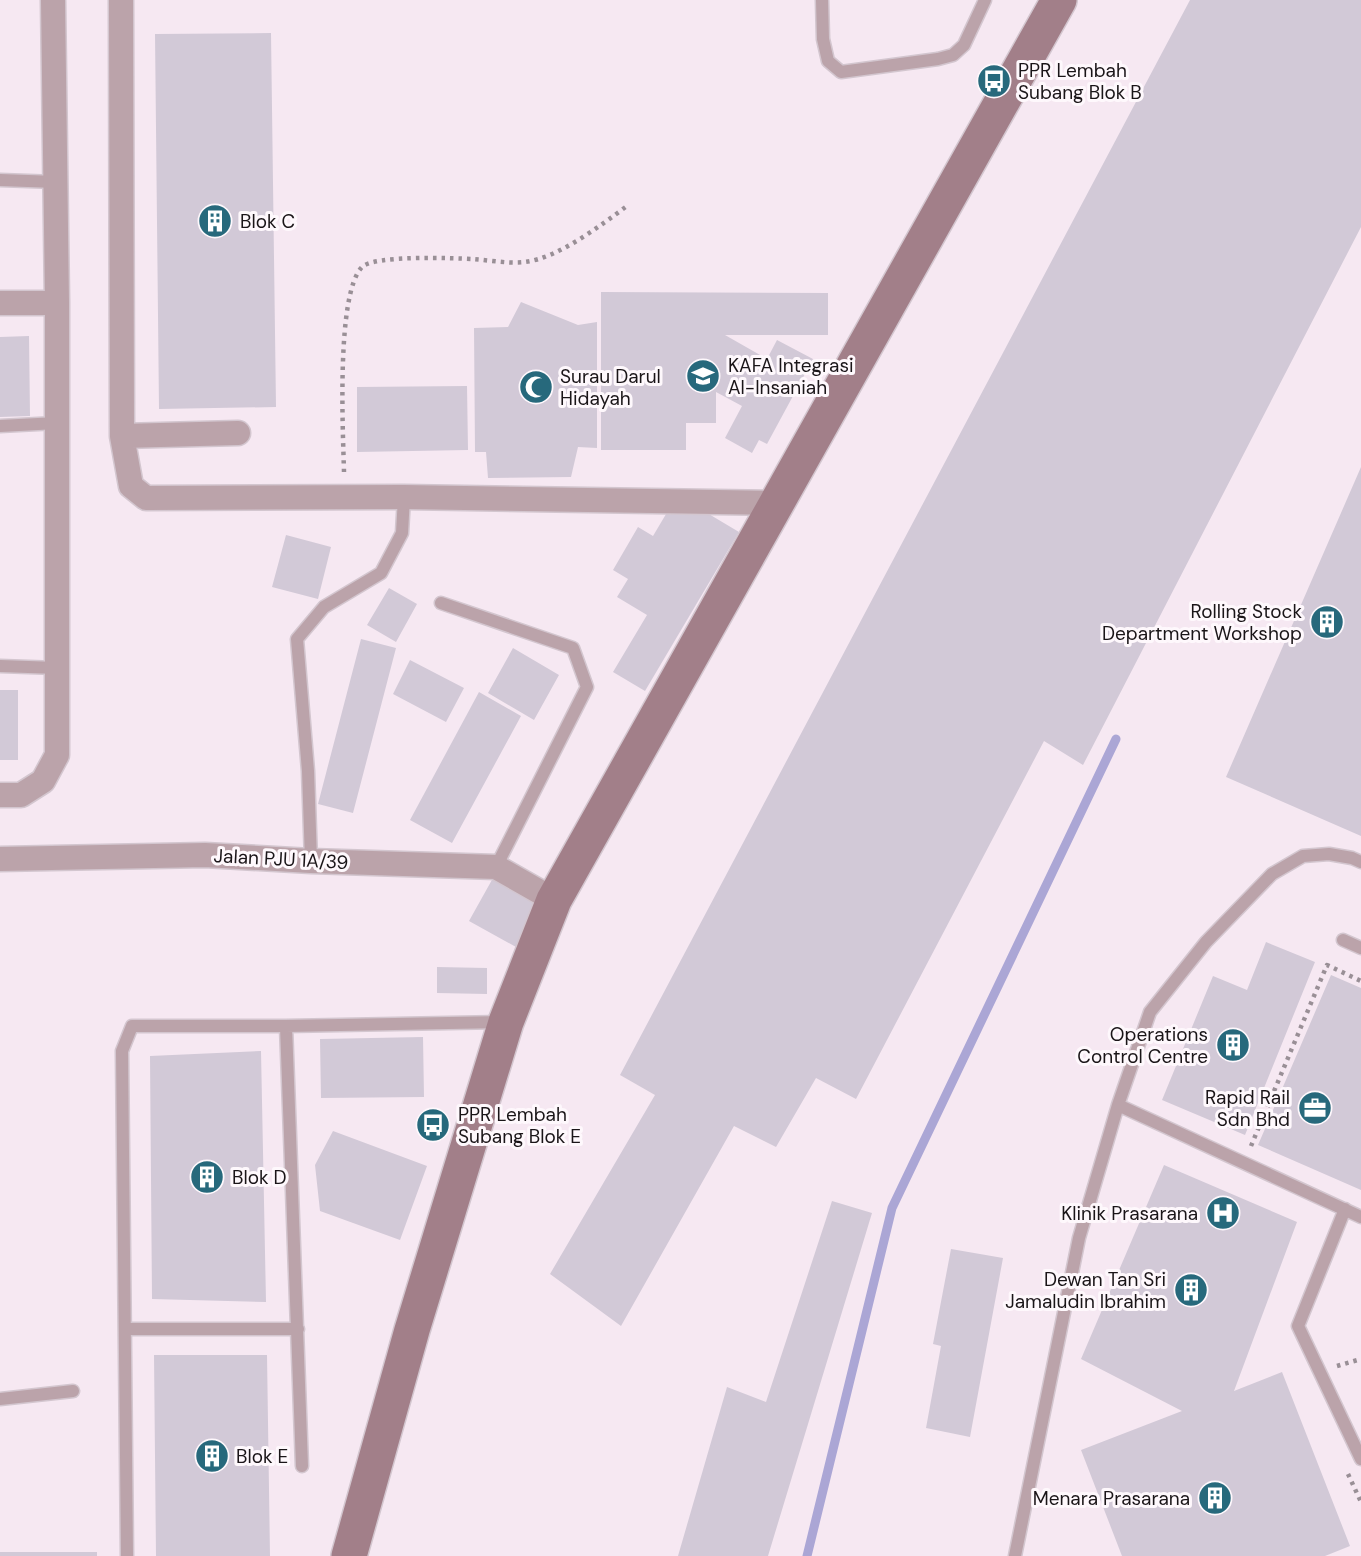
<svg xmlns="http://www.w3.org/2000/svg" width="1361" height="1556" font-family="'DM Sans',sans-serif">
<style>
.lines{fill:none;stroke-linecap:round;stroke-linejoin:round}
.stream{stroke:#aba6d5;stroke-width:9}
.building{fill:#d2c9d7}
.lane-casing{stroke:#d3c6cf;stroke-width:15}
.street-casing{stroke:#d3c6cf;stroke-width:27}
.secondary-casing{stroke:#d3c6cf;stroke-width:38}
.path{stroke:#998f96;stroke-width:4.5;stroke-dasharray:3.5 5;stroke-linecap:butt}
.lane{stroke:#bba3aa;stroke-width:12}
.street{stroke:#bba3aa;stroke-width:24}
.secondary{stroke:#a27f89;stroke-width:35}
.labels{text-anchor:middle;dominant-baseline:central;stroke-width:6;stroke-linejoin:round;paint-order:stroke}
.poi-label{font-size:19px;fill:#1a1518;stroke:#fef8fc;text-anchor:start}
.street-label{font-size:19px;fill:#1a1518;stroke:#fef8fc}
</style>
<rect width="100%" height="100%" fill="#f6e8f2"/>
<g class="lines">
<path class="stream" d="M807,1556L892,1208L1116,739"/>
</g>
<path class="building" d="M1190,0H1361V227L1083,765L1044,741L856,1099L816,1078L776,1147L734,1126L621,1326L550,1274L655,1095L620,1075Z
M271,33L276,407L159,409L155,34Z
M601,292L828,293V335H725L767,359L777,340L813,359L767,444L759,440L752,453L725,438L742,406L716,392V423H686V450H601Z
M521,302L578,325L597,322V448L578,447L571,477L488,478L486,452H475L474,328L508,327Z
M29,336L30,416L0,417V337Z
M467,386L468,450L357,452V387Z
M1361,467V836L1226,777Z
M672,504H692L739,532L645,691L613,672L647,615L617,597L628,579L613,570L638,527L653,536Z
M286,535L331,547L318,599L272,587Z
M389,588L417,604L396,642L367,625Z
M361,639L396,648L353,813L318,804Z
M513,648L559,675L534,720L488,693Z
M410,660L464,688L446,722L393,694Z
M0,690H18V760H0Z
M479,692L521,716L452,843L410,820Z
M493,878L539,904L516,947L469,921Z
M1266,942L1315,962L1245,1135L1162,1100L1213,976L1247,990Z
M437,967L487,968V994L437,993Z
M1331,975L1361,988V1190L1258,1145Z
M423,1037L424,1097L321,1098L320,1039Z
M261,1051L266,1302L152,1299L150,1056Z
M333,1131L427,1166L400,1240L320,1211L315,1165Z
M1164,1165L1297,1222L1234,1391L1282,1372L1350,1546L1325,1556H1122L1081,1450L1182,1411L1081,1359Z
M832,1201L872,1213L768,1556H678L727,1387L766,1402Z
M951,1249L1003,1258L970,1437L926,1428L941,1346L933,1344Z
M154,1355H267L270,1556H156Z
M0,1552H97V1556H0Z"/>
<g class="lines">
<g class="lane-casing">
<path id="lane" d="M822,0L823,39L828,61L841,72L938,59L953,55L964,45L985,0
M0,180L56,182
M0,426L57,423
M441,603L573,648L587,687L496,867
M0,666L57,668
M311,861L308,771L297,639L324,607L381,573L402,533L404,497
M1343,940L1361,948
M286,1026L302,1466
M1118,1105L1361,1217
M1345,1209L1298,1326L1361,1459
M125,1329H298
M0,1399L73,1391
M127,1556L122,1051L132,1026H286L503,1022
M1015,1556L1079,1238L1118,1105L1150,1012L1206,942L1272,874L1303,856L1329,854L1352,858L1361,862"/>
</g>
<g class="street-casing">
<path id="street" d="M121,0L122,436L131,486L146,498L404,497L777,503
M0,303H57
M122,436L238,433
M0,795H21L43,781L57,755V303L53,0
M0,859L205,855L311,861L496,867L554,900"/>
</g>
<g class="secondary-casing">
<path id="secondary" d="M349,1556L412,1330L506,1022L554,900L1059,0"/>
</g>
<path class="path" d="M344,472C343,431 336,294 362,267C374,255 452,258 472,259C489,260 508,264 525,262C558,258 600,226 627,206
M1251,1146L1327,965L1361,981
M1337,1366L1361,1359
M1348,1474L1361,1502"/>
<use href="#lane" class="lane"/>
<use href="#street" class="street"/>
<use href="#secondary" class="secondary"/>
</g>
<defs>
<g id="bus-disc" transform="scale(1.75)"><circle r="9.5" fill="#27697c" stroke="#fef8fc"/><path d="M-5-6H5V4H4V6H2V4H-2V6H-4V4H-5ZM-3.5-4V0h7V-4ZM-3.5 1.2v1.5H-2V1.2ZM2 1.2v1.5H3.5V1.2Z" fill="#fff"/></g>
<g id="building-disc" transform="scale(1.75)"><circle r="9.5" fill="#27697c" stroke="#fef8fc"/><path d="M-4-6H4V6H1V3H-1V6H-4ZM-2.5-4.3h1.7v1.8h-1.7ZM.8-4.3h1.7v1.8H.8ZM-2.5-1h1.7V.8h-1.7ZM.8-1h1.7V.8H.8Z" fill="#fff"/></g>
<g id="school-disc" transform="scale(1.75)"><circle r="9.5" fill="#27697c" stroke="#fef8fc"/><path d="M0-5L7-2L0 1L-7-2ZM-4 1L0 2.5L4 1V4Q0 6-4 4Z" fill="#fff"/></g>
<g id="mosque-disc" transform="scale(1.75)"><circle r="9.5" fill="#27697c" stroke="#fef8fc"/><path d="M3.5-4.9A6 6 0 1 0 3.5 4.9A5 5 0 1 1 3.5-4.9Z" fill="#fff"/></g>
<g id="office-disc" transform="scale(1.75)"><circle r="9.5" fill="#27697c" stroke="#fef8fc"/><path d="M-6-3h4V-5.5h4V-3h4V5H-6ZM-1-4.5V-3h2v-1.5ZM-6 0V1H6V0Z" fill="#fff"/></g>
<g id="hospital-disc" transform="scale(1.75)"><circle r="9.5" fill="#27697c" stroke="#fef8fc"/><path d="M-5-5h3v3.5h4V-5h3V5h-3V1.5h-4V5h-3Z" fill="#fff"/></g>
</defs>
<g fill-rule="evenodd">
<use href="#bus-disc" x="994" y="81"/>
<use href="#building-disc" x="215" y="221"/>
<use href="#school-disc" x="703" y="376"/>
<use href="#mosque-disc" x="536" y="387"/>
<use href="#building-disc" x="1327" y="622"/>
<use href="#building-disc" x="1233" y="1045"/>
<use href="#office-disc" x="1315" y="1108"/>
<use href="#bus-disc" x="433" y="1125"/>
<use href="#building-disc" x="207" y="1177"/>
<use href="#hospital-disc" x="1223" y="1213"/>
<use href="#building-disc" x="1191" y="1290"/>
<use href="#building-disc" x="212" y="1456"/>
<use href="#building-disc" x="1215" y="1498"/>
</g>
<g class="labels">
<g class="poi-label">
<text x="1018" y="70">PPR Lembah<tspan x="1018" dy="22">Subang Blok B</tspan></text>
<text x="240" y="221">Blok C</text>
<text x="728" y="365">KAFA Integrasi<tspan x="728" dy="22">Al-Insaniah</tspan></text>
<text x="560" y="376">Surau Darul<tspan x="560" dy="22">Hidayah</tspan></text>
<text x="1302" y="611" text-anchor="end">Rolling Stock<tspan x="1302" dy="22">Department Workshop</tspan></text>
<text x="1208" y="1034" text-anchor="end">Operations<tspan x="1208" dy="22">Control Centre</tspan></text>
<text x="1290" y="1097" text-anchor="end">Rapid Rail<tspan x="1290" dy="22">Sdn Bhd</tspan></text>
<text x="458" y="1114">PPR Lembah<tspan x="458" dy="22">Subang Blok E</tspan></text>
<text x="232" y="1177">Blok D</text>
<text x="1198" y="1213" text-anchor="end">Klinik Prasarana</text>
<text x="1166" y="1279" text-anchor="end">Dewan Tan Sri<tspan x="1166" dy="22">Jamaludin Ibrahim</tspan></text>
<text x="236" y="1456">Blok E</text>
<text x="1190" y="1498" text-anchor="end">Menara Prasarana</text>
</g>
<g class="street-label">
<text transform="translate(281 859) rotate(3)">Jalan PJU 1A/39</text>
</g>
</g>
</svg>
